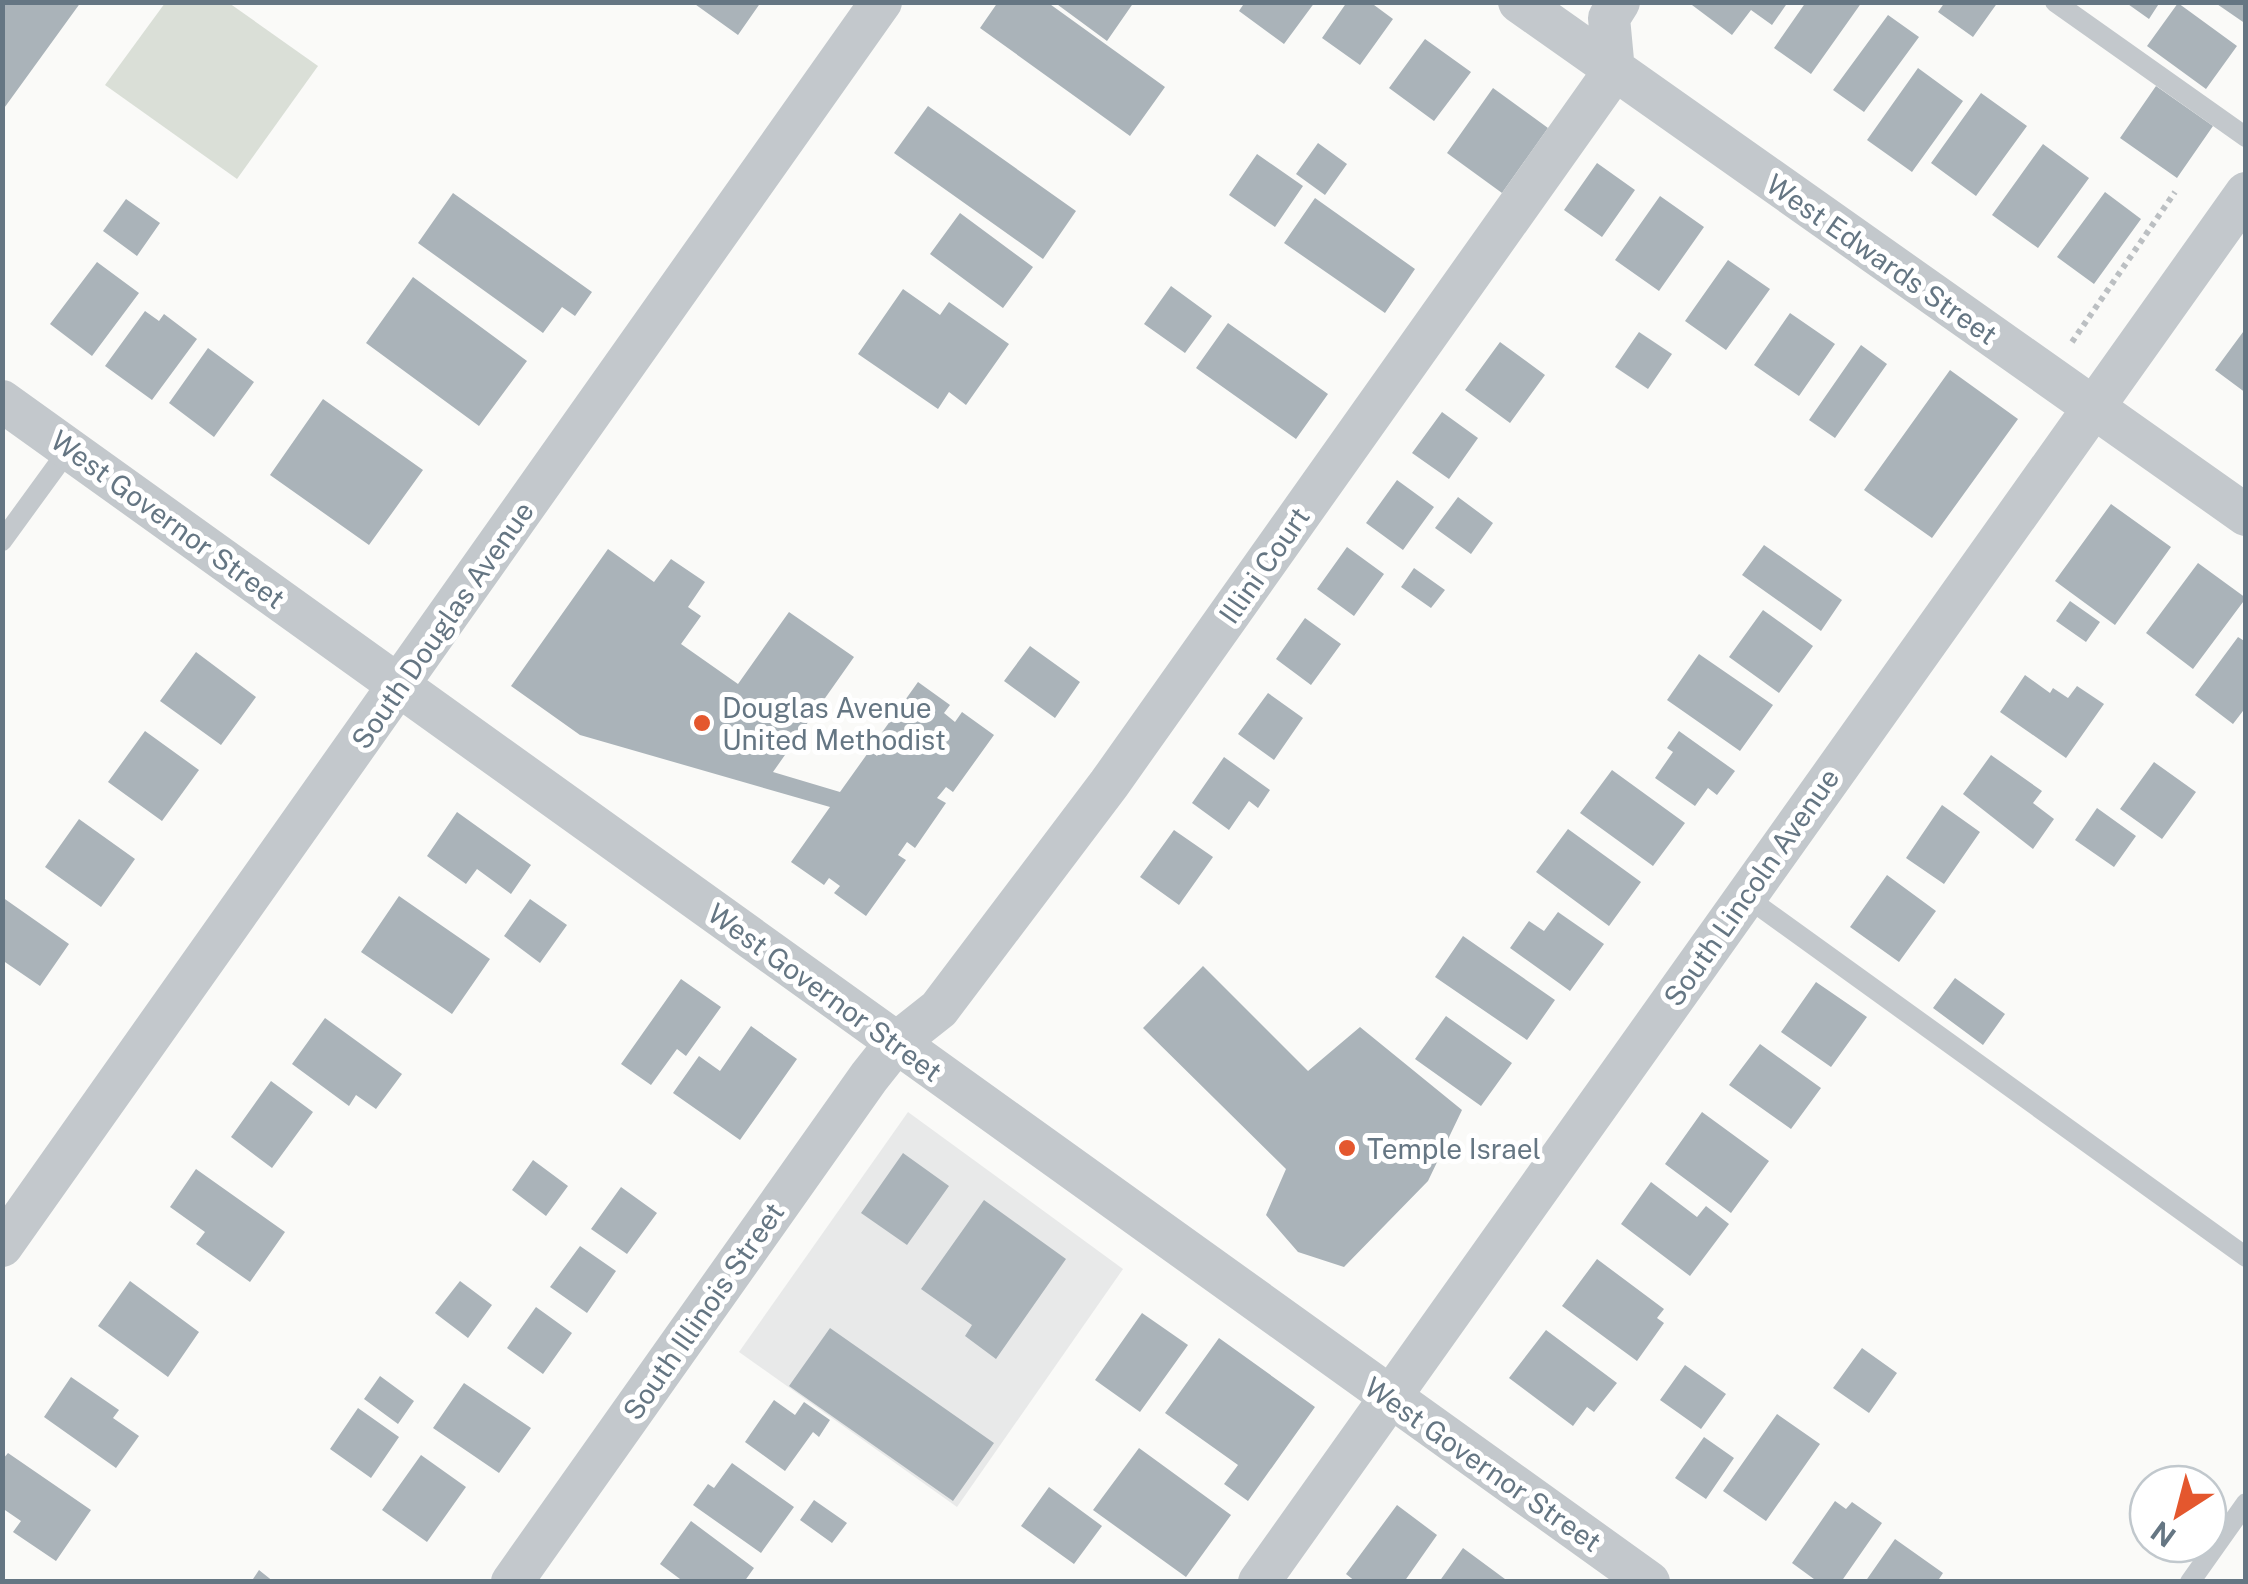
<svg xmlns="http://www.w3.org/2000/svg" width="2248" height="1584" font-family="'Public Sans',sans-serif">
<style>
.built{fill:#e8e9e9}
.green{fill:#dadfd7}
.building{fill:#aab3b9}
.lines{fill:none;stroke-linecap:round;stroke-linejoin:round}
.path{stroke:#bbbfc2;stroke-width:6;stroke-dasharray:5 5;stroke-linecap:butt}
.service{stroke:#c3c8cc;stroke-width:20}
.minor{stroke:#c3c8cc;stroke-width:42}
.poi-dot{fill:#e4572e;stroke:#fff;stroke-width:4}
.labels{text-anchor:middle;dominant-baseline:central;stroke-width:10;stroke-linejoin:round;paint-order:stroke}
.street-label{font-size:28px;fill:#657683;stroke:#fff}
.poi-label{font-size:28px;fill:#657683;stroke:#fff;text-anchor:start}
</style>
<rect width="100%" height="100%" fill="#fafaf8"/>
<path class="built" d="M908,1112L1123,1269L957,1507L739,1352Z"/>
<path class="green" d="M165,3H229L318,66L237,179L105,85Z"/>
<path class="building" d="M2,2H81L2,111Z
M692,2H761L738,35Z
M998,2H1047L1165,87L1130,136L980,28Z
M1054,2H1134L1107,41Z
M1245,2H1315L1284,44L1239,11Z
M1347,2H1370L1393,19L1360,65L1322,38Z
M1688,2H1788L1772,25L1751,10L1732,35Z
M1806,2H1862L1811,74L1774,48Z
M1945,2H1998L1973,37L1938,12Z
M2125,2H2160L2149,19Z
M2214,2H2246V24Z
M2178,3L2237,46L2206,89L2147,46Z
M1888,15L1919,37L1864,112L1833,90Z
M1425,39L1471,72L1434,121L1389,88Z
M1918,68L1963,101L1912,172L1867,140Z
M2156,86L2213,126L2177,178L2120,138Z
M1493,88L1548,128L1502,193L1447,153Z
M1981,93L2027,126L1976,196L1931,163Z
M928,106L1076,211L1043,259L894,153Z
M1318,143L1347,164L1325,195L1296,174Z
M2043,144L2089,178L2038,248L1992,215Z
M1257,154L1303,186L1275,227L1229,195Z
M1597,163L1635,190L1602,237L1564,210Z
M2105,192L2141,219L2094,284L2057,257Z
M453,193L592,292L575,316L562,307L543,333L418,243Z
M1660,196L1704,227L1659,291L1615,260Z
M1315,198L1415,269L1385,313L1284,243Z
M126,199L160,223L137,256L103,231Z
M960,213L1033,267L1003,308L930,254Z
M1728,260L1770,289L1726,350L1685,321Z
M97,262L139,293L92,356L50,324Z
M413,277L527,361L479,426L366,343Z
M1171,286L1212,316L1185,353L1144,324Z
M903,289L940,315L949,302L1009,344L966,405L949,392L938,409L858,354Z
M145,311L159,321L164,314L197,339L152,400L105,366Z
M1790,313L1835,344L1799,396L1754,365Z
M1228,323L1328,394L1296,439L1196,368Z
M2246,328V393L2215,370Z
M1639,332L1672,354L1648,389L1615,367Z
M1500,342L1545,375L1510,423L1465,390Z
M1861,345L1887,364L1835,438L1809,420Z
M208,348L254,382L214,437L169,403Z
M1950,370L2018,419L1932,538L1864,490Z
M323,399L423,470L369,545L270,475Z
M1442,412L1478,438L1449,479L1412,453Z
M1397,480L1434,507L1403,550L1366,523Z
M1458,497L1493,523L1471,554L1435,528Z
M2111,504L2171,547L2115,625L2055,581Z
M1764,545L1842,600L1821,631L1742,575Z
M1347,547L1384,574L1354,616L1317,589Z
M608,549L654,582L671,559L705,582L688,607L701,616L681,644L738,684L789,612L854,657L773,772L840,792L870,750L877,756L886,744L878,738L918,682L950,705L944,713L955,722L962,712L994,735L953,792L946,787L937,798L946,803L915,848L907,842L898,855L906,860L866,916L834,893L840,886L829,878L824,885L791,862L830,807L580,735L511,686Z
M2198,563L2246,598L2193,669L2146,633Z
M1414,568L1445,590L1431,608L1401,587Z
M2070,601L2100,622L2086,642L2056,621Z
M1763,610L1813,646L1779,693L1729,657Z
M1305,618L1341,644L1311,685L1276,659Z
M2238,637L2246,642V707L2233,724L2195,695Z
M1030,646L1080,682L1055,718L1004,681Z
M196,652L256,697L221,745L160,701Z
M1699,654L1773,705L1740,751L1667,700Z
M2025,675L2050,693L2053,688L2068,698L2077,686L2104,704L2066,758L2000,712Z
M1268,693L1303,718L1274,760L1238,734Z
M145,731L199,770L162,821L108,782Z
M1679,731L1735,771L1717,795L1708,788L1695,806L1655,778L1673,752L1667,748Z
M1991,755L2042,791L2033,803L2054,819L2033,849L1963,794Z
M1224,757L1270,790L1258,808L1249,801L1229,830L1192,803Z
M2154,762L2196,792L2162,839L2120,809Z
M1612,770L1685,823L1653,866L1580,813Z
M1942,805L1980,832L1944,884L1906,858Z
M2097,808L2136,836L2114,867L2075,840Z
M457,812L531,865L511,894L477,869L466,884L427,856Z
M79,819L135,859L101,907L45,867Z
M1568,829L1641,882L1609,926L1536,872Z
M1174,830L1213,857L1179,905L1140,877Z
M1887,875L1936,911L1899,962L1850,927Z
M399,896L490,959L452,1014L361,952Z
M2,897L69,944L40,986L2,960Z
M530,899L567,925L540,963L504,936Z
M1558,912L1604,944L1570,991L1510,948L1529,921L1544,931Z
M1463,936L1555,1000L1527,1040L1435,977Z
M1203,966L1308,1071L1360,1027L1462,1110L1428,1181L1344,1267L1298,1252L1266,1215L1286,1169L1143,1028Z
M1955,978L2005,1014L1983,1045L1933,1008Z
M681,979L721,1007L686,1056L677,1049L651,1085L621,1064Z
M1816,982L1867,1017L1831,1067L1781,1032Z
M1446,1016L1512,1063L1481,1106L1415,1059Z
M325,1018L402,1074L376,1109L356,1095L349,1106L292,1064Z
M751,1026L797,1059L740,1140L673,1093L699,1056L720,1071Z
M1760,1044L1821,1088L1791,1129L1729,1085Z
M271,1081L313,1112L272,1168L231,1137Z
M1702,1112L1769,1161L1731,1213L1665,1164Z
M903,1153L949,1186L907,1245L861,1213Z
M533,1160L568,1186L546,1216L512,1190Z
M196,1169L285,1232L250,1282L196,1244L205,1232L170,1207Z
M1651,1182L1697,1217L1706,1206L1729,1224L1690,1276L1621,1224Z
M621,1187L657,1213L627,1254L591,1229Z
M984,1200L1066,1259L996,1359L965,1336L972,1325L921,1289Z
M580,1246L616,1271L587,1313L550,1287Z
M1597,1259L1664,1309L1657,1318L1664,1323L1637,1361L1562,1306Z
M130,1281L199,1332L168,1377L98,1326Z
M460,1281L492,1305L468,1338L435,1313Z
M536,1307L572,1333L543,1374L507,1348Z
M1142,1313L1188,1345L1140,1412L1095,1380Z
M830,1328L994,1443L953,1501L789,1386Z
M1546,1330L1617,1383L1594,1412L1587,1407L1573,1426L1509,1378Z
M1219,1338L1315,1407L1248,1501L1224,1484L1238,1465L1165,1413Z
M1862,1348L1897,1373L1869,1413L1833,1388Z
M1685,1365L1726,1394L1701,1429L1660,1400Z
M380,1376L414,1401L398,1424L364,1399Z
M71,1377L119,1410L113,1418L139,1436L116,1468L44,1417Z
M464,1383L531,1428L499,1473L433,1428Z
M774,1400L795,1415L804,1402L830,1420L819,1437L813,1432L785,1471L745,1442Z
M358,1408L399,1437L371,1478L330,1449Z
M1777,1414L1820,1444L1766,1521L1723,1491Z
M1704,1437L1734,1458L1706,1499L1675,1478Z
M1139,1448L1231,1515L1186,1577L1093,1510Z
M8,1453L91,1510L56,1561L13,1532L21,1521L2,1508V1460Z
M421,1455L466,1487L427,1542L382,1510Z
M732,1463L794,1507L761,1553L693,1505L708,1484L714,1488Z
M1049,1487L1102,1526L1074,1564L1021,1526Z
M814,1500L847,1523L832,1543L800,1520Z
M1835,1501L1846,1509L1852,1502L1882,1523L1841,1582H1818L1792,1563Z
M1397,1505L1437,1535L1404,1582H1356L1346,1574Z
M691,1521L754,1568L744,1582H684L660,1564Z
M1895,1539L1943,1573L1937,1582H1865Z
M1463,1548L1509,1582H1439Z
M259,1570L274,1582H251Z"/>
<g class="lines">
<path class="path" d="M2072,342L2175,192"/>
<path class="service" d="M2055,2L2246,137
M2,541L69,449
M1745,896L2246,1257
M2190,1582L2246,1503"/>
<path class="minor" d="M1519,2L2246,515
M2,401L1649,1582
M2,1246L881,2
M512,1582L869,1077L896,1043L939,1009L1109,784L1614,71L1609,18L1619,2
M1259,1582L2246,193"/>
</g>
<g class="poi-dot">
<circle cx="702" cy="723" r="10"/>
<circle cx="1347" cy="1148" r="10"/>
</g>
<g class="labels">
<g class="street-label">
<text transform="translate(1882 259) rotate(35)">West Edwards Street</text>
<text transform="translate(168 519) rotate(36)">West Governor Street</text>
<text transform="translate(1264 565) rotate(-55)">Illini Court</text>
<text transform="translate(442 625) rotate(-55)">South Douglas Avenue</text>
<text transform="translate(1751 887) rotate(-55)">South Lincoln Avenue</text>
<text transform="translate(825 992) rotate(36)">West Governor Street</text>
<text transform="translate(703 1311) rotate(-55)">South Illinois Street</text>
<text transform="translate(1483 1464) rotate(35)">West Governor Street</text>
</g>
<g class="poi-label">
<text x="722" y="707">Douglas Avenue<tspan x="722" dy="32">United Methodist</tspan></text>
<text x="1367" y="1148">Temple Israel</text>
</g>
</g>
<rect width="2248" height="1584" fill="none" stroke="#657683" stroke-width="10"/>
<g transform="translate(2178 1514) rotate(216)"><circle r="48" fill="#ffffff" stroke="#c1c8cd" stroke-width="2.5"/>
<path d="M0-8L18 38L0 25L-18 38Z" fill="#e4572e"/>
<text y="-15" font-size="28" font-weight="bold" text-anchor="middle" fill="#657683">N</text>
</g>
</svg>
